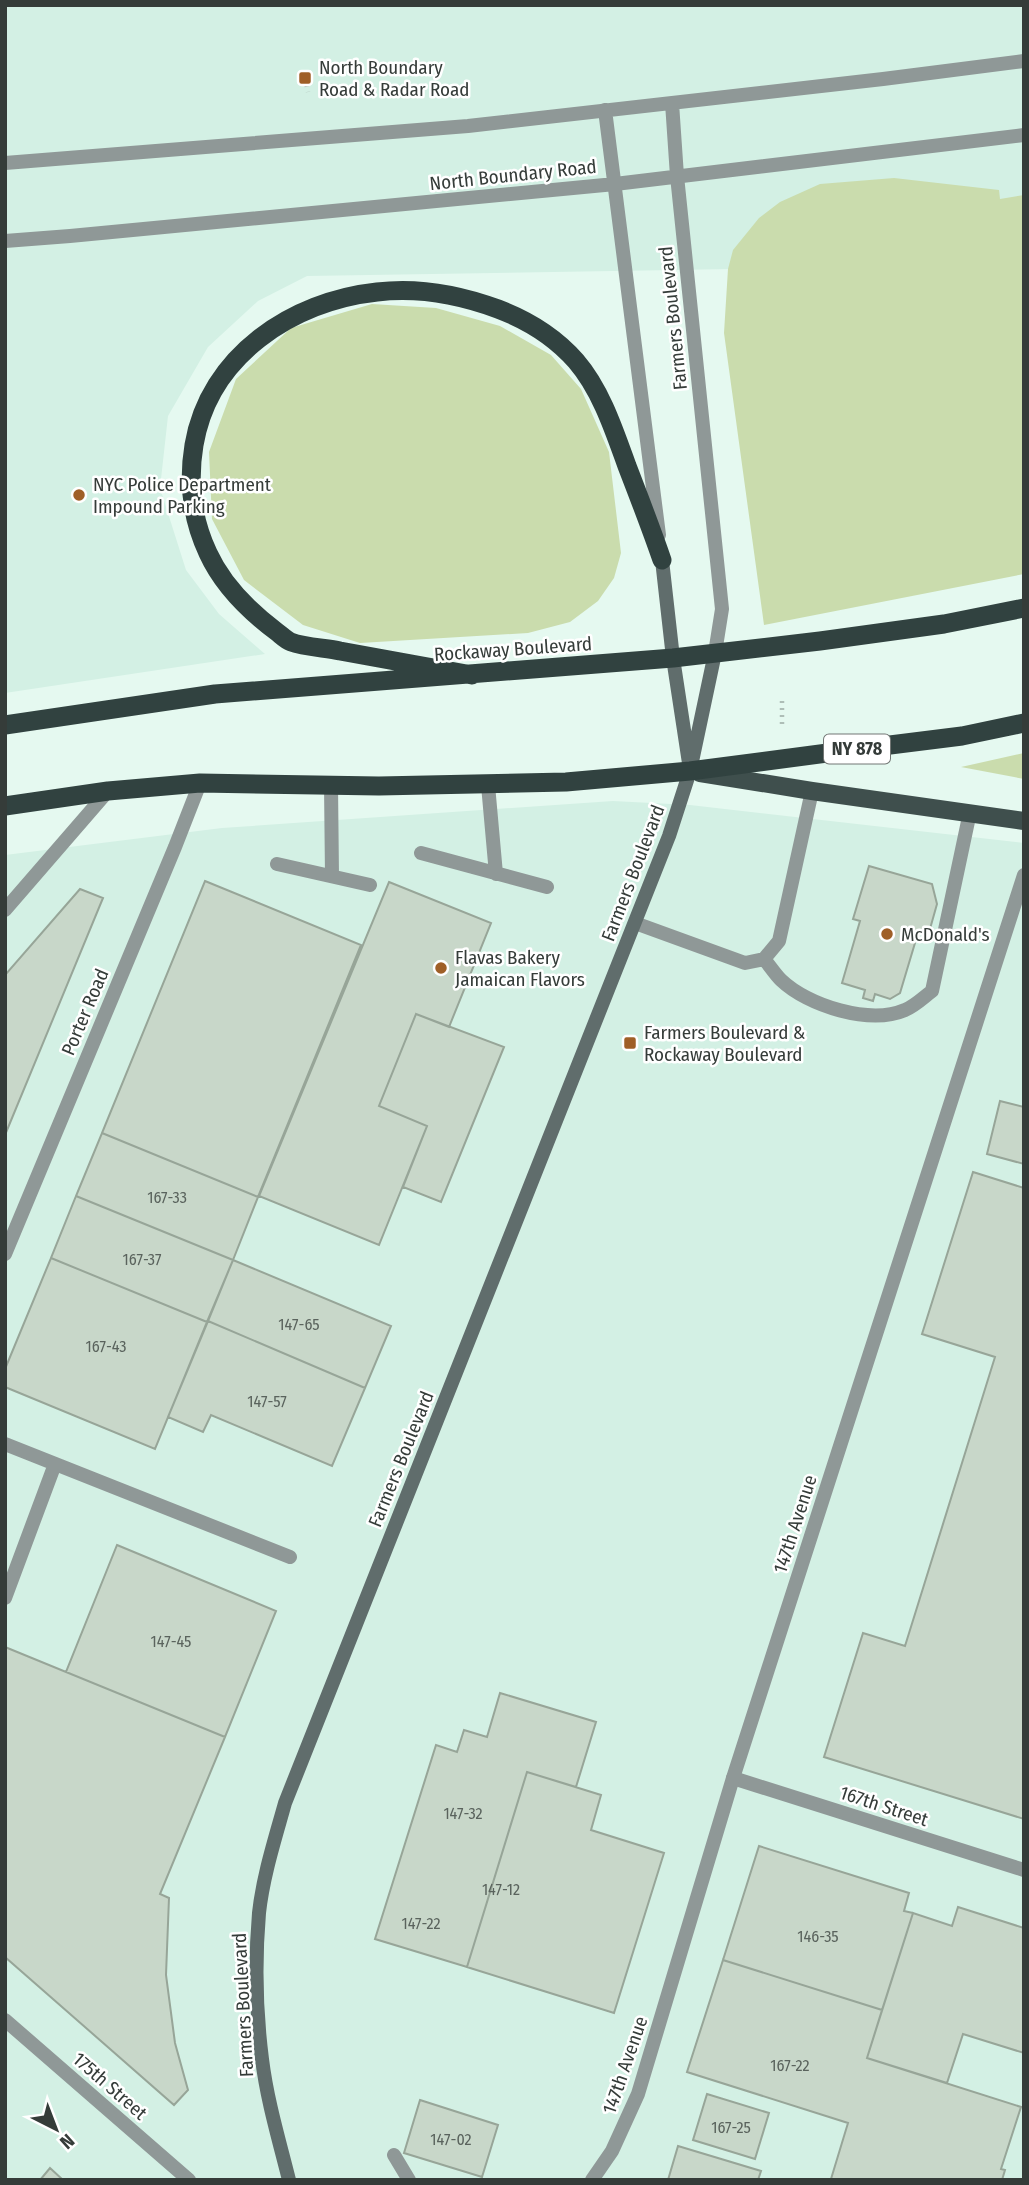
<svg xmlns="http://www.w3.org/2000/svg" width="1029" height="2185" font-family="'Fira Sans Condensed',sans-serif">
<style>
.built{fill:#d3f0e4}
.green{fill:#cadcad}
.building{fill:#c8d7c9;stroke:#97a598;stroke-width:2}
.lines{fill:none;stroke-linecap:round;stroke-linejoin:round}
.path{stroke:#aebeb7;stroke-width:4.5;stroke-dasharray:2 5;stroke-linecap:butt}
.service{stroke:#8f9897;stroke-width:14}
.minor{stroke:#8f9897;stroke-width:14}
.tertiary{stroke:#8f9897;stroke-width:14}
.secondary{stroke:#606d6c;stroke-width:14}
.primary{stroke:#3f4f4d;stroke-width:18}
.trunk{stroke:#314240;stroke-width:19}
.poi-dot{fill:#9f5f27;stroke:#fff;stroke-width:2.5}
.labels{text-anchor:middle;dominant-baseline:central;stroke-width:5;stroke-linejoin:round;paint-order:stroke}
.number-label{font-size:16px;fill:#5a635d}
.shield{fill:#fff;stroke:#727674;stroke-width:2}
.shield-label{font-size:18px;font-weight:bold;fill:#353c39}
.poi-label{font-size:19px;fill:#353c39;stroke:#fff;text-anchor:start}
.street-label{font-size:19px;fill:#353c39;stroke:#fff}
</style>
<rect width="100%" height="100%" fill="#e5f9f0"/>
<path class="built" d="M5,5H1024V243L793,268L307,276L258,301L208,347L168,416L160,488L186,570L219,614L265,654L5,693Z
M613,801L690,805L1024,843V2180H5V855L222,828Z"/>
<path class="green" d="M894,178L999,190L1000,199L1024,195V574L764,625L724,333L728,269L733,250L759,218L780,202L820,184Z
M372,304L436,308L500,326L551,355L581,389L609,452L621,553L614,578L598,601L570,622L528,633L360,643L303,625L244,580L212,519L209,452L236,379L291,328Z
M1024,753V779L961,767Z"/>
<path class="building" d="M869,866L932,884L937,904L928,936L918,933L900,993L890,999L875,994L873,1001L863,998L865,990L842,983L860,921L853,919Z
M205,881L361,945L258,1197L102,1133Z
M389,882L491,923L449,1027L416,1014L379,1106L427,1126L379,1245L259,1196Z
M80,889L103,898L5,1135V975Z
M416,1014L504,1047L441,1202L403,1187L427,1126L379,1106Z
M1000,1101L1024,1107V1164L987,1154Z
M102,1133L258,1197L233,1260L76,1196Z
M973,1172L1024,1188V1819L824,1757L863,1633L905,1646L995,1357L922,1334Z
M76,1196L233,1260L207,1322L51,1258Z
M51,1258L207,1322L155,1449L5,1387V1369Z
M233,1260L391,1326L365,1388L208,1321Z
M208,1321L365,1388L332,1466L211,1415L203,1432L168,1417Z
M117,1545L276,1611L225,1737L66,1672Z
M5,1647L225,1737L160,1894L169,1898L166,1975L175,2043L188,2090L174,2105L5,1957Z
M500,1693L596,1722L576,1787L527,1772L467,1967L375,1939L436,1745L457,1752L464,1730L487,1737Z
M527,1772L601,1795L591,1830L664,1853L614,2013L467,1967Z
M759,1846L909,1893L904,1911L913,1913L882,2010L723,1960Z
M958,1907L1024,1928V2053L963,2034L947,2083L867,2058L913,1913L952,1926Z
M723,1960L882,2010L867,2058L1021,2107L1001,2169L1005,2170L1002,2180L831,2179L848,2123L687,2072Z
M707,2094L769,2113L755,2159L693,2140Z
M420,2100L498,2125L482,2177L404,2153Z
M678,2146L761,2171L758,2180H668Z
M50,2168L63,2180H40Z"/>
<g class="lines">
<path class="path" d="M305,78L308,92
M782,724V699"/>
<path class="service" d="M331,785L332,876
M488,785L496,874
M421,853L547,887
M277,864L370,885
M635,923L745,963L764,959L779,941L812,791
M764,959C770,966 775,974 781,980C808,1006 870,1025 905,1010C915,1006 924,997 932,991L970,812
M5,1444L290,1557
M5,1598L55,1464
M394,2155L409,2180"/>
<path class="minor" d="M672,103L677,176L722,609L715,653
M605,110L659,535
M5,163L468,126L883,79L1024,61
M5,241L70,236L615,184L1024,135
M5,910L108,791
M5,1254L175,847L200,783
M733,1778L1024,1870
M5,2020L189,2180"/>
<path class="tertiary" d="M592,2180L612,2151L638,2094L733,1778L1024,875"/>
<path class="secondary" d="M662,560L673,658L689,763
M289,2180C279,2140 267,2100 262,2059C256,2012 255,1960 259,1913C263,1876 275,1839 285,1803L669,836L690,771L715,653"/>
<path class="primary" d="M700,773L812,791L1024,821"/>
<path class="trunk" d="M472,675C428,667 384,659 340,651C326,648 304,647 291,642C286,640 281,635 277,632C249,611 223,586 208,553C192,519 188,481 194,445C209,356 292,301 377,292C418,287 460,295 498,309C527,320 555,337 576,361C601,390 614,430 627,466C639,497 651,528 662,560
M5,725L215,694L673,658L820,641L944,624L1024,608
M5,806L108,791L200,783L379,786L566,782L690,771L858,749L962,736L1024,723"/>
</g>
<g class="poi-dot">
<rect x="298" y="71" width="14" height="14" rx="3.5"/>
<circle cx="79" cy="495" r="7"/>
<circle cx="887" cy="934" r="7"/>
<circle cx="441" cy="968" r="7"/>
<rect x="623" y="1036" width="14" height="14" rx="3.5"/>
</g>
<g class="labels">
<g class="number-label">
<text x="167" y="1197">167-33</text>
<text x="142" y="1259">167-37</text>
<text x="299" y="1324">147-65</text>
<text x="106" y="1346">167-43</text>
<text x="267" y="1401">147-57</text>
<text x="171" y="1641">147-45</text>
<text x="463" y="1813">147-32</text>
<text x="501" y="1889">147-12</text>
<text x="421" y="1923">147-22</text>
<text x="818" y="1936">146-35</text>
<text x="790" y="2065">167-22</text>
<text x="731" y="2127">167-25</text>
<text x="451" y="2139">147-02</text>
</g>
<rect class="shield" x="824" y="734.5" width="66" height="29" rx="5"/>
<g class="shield-label">
<text x="857" y="749">NY 878</text>
</g>
<g class="poi-label">
<text x="319" y="67">North Boundary<tspan x="319" dy="22">Road &amp; Radar Road</tspan></text>
<text x="93" y="484">NYC Police Department<tspan x="93" dy="22">Impound Parking</tspan></text>
<text x="901" y="934">McDonald's</text>
<text x="455" y="957">Flavas Bakery<tspan x="455" dy="22">Jamaican Flavors</tspan></text>
<text x="644" y="1032">Farmers Boulevard &amp;<tspan x="644" dy="22">Rockaway Boulevard</tspan></text>
</g>
<g class="street-label">
<text transform="translate(513 175) rotate(-6)">North Boundary Road</text>
<text transform="translate(673 318) rotate(-96)">Farmers Boulevard</text>
<text transform="translate(513 649) rotate(-4)">Rockaway Boulevard</text>
<text transform="translate(633 873) rotate(-69)">Farmers Boulevard</text>
<text transform="translate(85 1012) rotate(-67)">Porter Road</text>
<text transform="translate(401 1459) rotate(-68)">Farmers Boulevard</text>
<text transform="translate(795 1524) rotate(-72)">147th Avenue</text>
<text transform="translate(884 1806) rotate(18)">167th Street</text>
<text transform="translate(243 2005) rotate(-93)">Farmers Boulevard</text>
<text transform="translate(625 2065) rotate(-71)">147th Avenue</text>
<text transform="translate(110 2086) rotate(41)">175th Street</text>
</g>
</g>
<rect width="1029" height="2185" fill="none" stroke="#353c39" stroke-width="14"/>
<g transform="translate(56 2129) rotate(138)" stroke="#ffffff" stroke-width="5" paint-order="stroke">
<path d="M0-5L12 26L0 18L-12 26Z" fill="#353c39"/>
<text y="-10" font-size="19" font-weight="bold" text-anchor="middle" fill="#353c39">N</text>
</g>
</svg>
